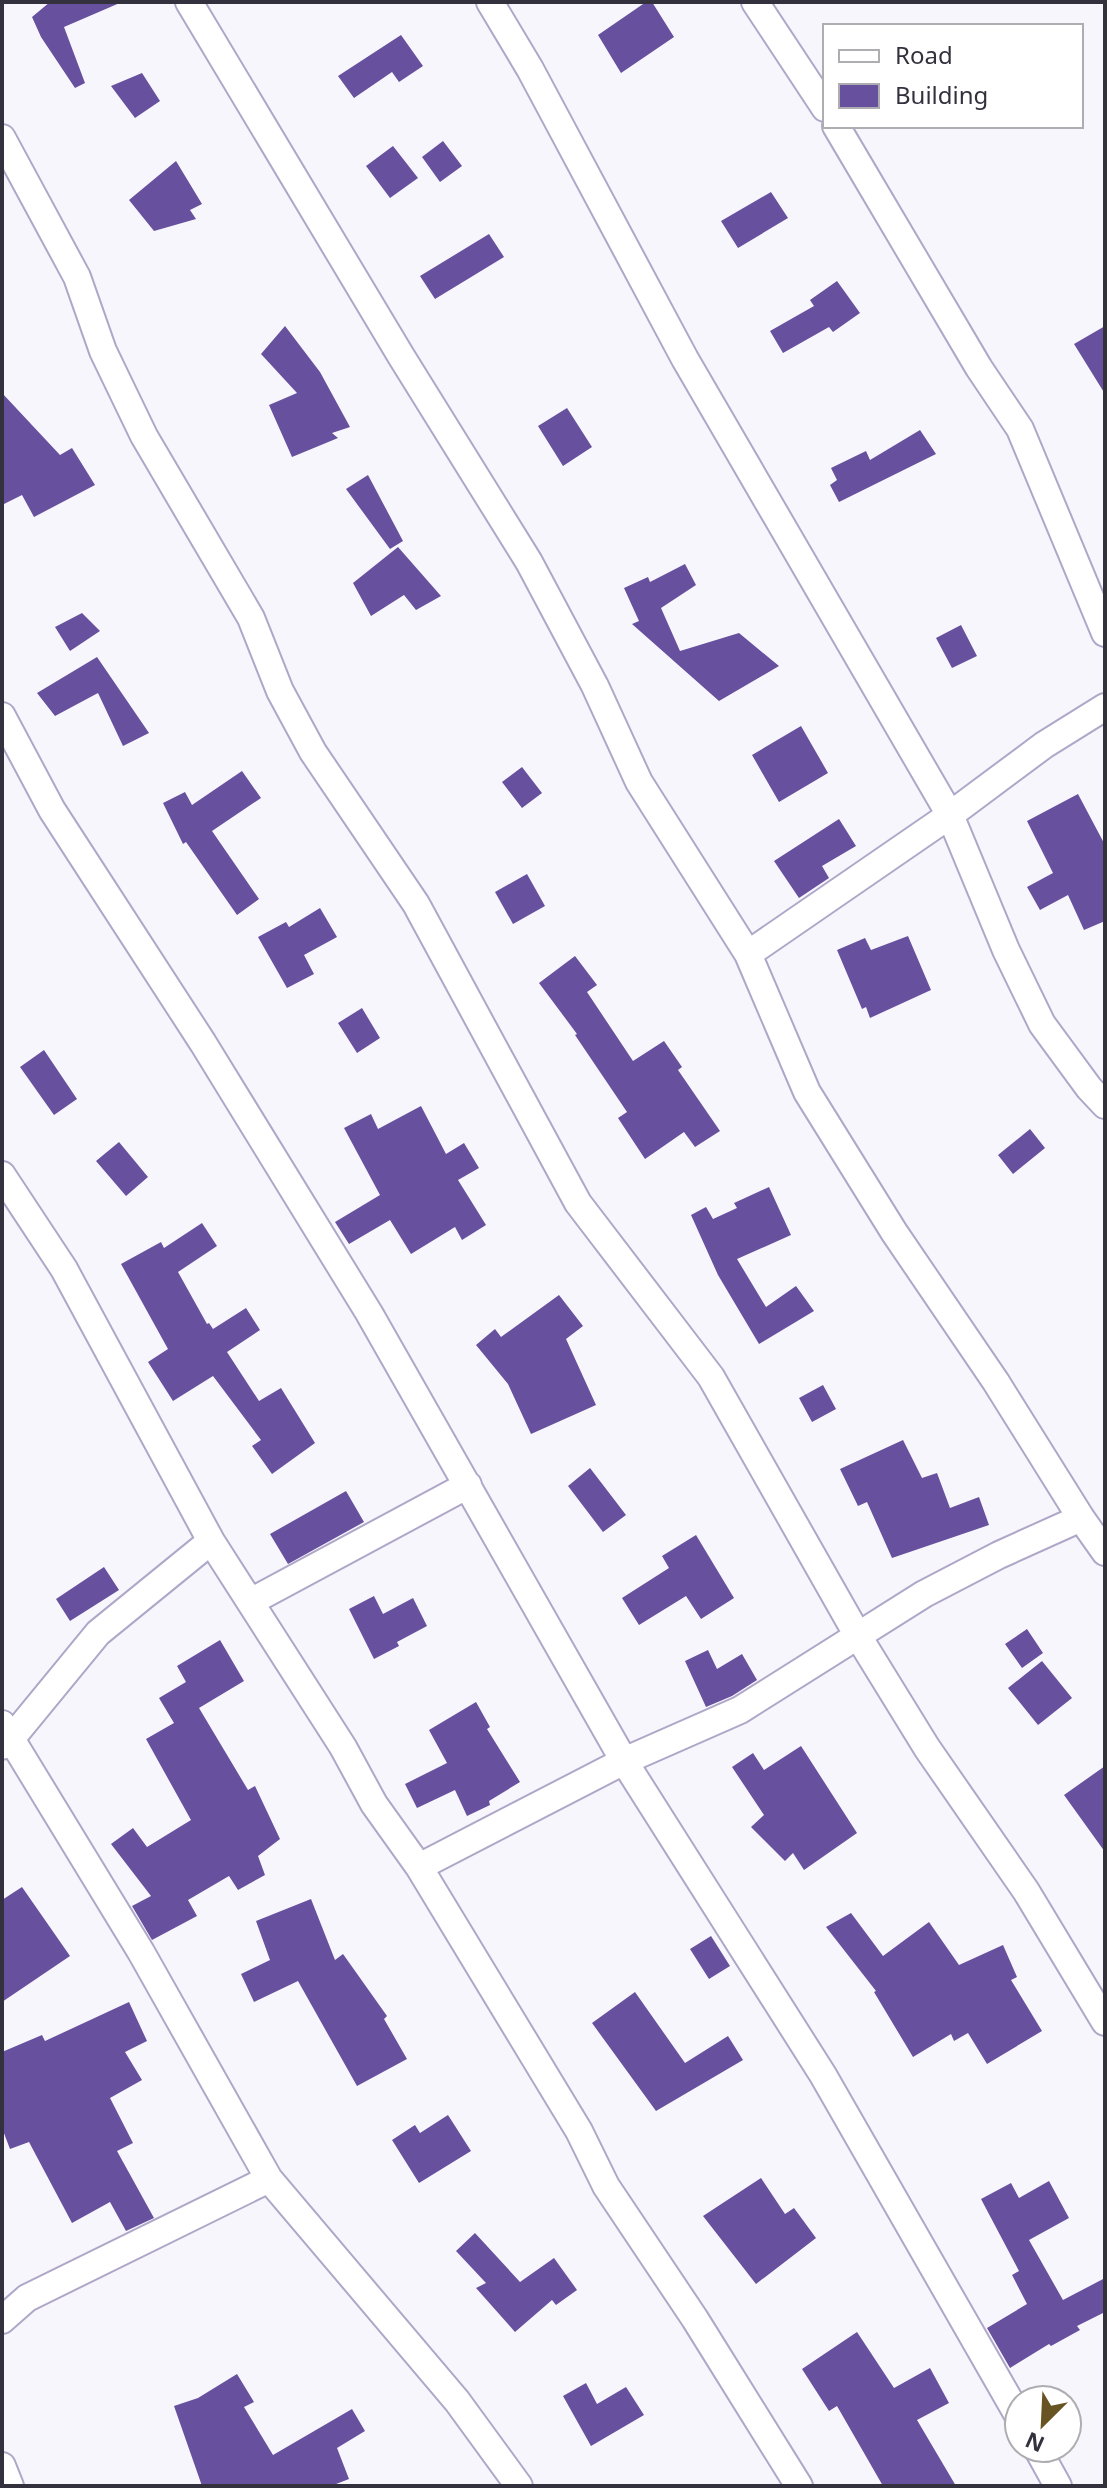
<svg xmlns="http://www.w3.org/2000/svg" width="1107" height="2488" font-family="'Noto Sans',sans-serif">
<style>
.building{fill:#67509d}
.lines{fill:none;stroke-linecap:round;stroke-linejoin:round}
.street-casing{stroke:#afa7c8;stroke-width:30}
.street{stroke:#fff;stroke-width:26}
</style>
<rect width="100%" height="100%" fill="#f8f6fd"/>
<path class="building" d="M50,2H122L64,27L85,83L75,88L41,37L32,17Z
M646,2H652L674,37L621,73L598,35Z
M401,35L423,66L399,82L392,72L354,98L338,76Z
M142,73L160,101L135,118L111,86Z
M443,141L462,166L440,182L422,157Z
M393,146L418,178L390,198L366,166Z
M176,161L202,204L190,210L196,219L154,231L129,200Z
M771,192L788,218L738,248L721,221Z
M489,234L504,257L435,299L420,276Z
M837,281L860,313L833,332L829,327L783,353L770,331L814,306L810,300Z
M285,326L320,372L350,427L332,433L338,438L292,457L269,405L297,393L261,354Z
M1105,326V394L1074,344Z
M2,393L60,455L72,448L95,485L34,517L22,495L2,505Z
M567,408L592,447L563,466L538,426Z
M920,430L936,454L839,502L830,485L837,480L831,468L866,451L870,460Z
M368,475L403,541L390,549L346,489Z
M398,547L441,596L416,610L404,595L371,616L353,583Z
M685,564L696,585L661,608L680,651L739,633L779,666L719,701L632,624L639,621L624,588L648,577L650,582Z
M82,613L100,631L70,651L55,627Z
M961,625L977,656L952,668L936,638Z
M97,657L149,733L123,746L98,693L55,716L37,693Z
M801,726L828,773L779,802L752,755Z
M522,767L542,793L522,808L502,782Z
M242,771L261,798L212,831L259,899L237,915L186,842L183,844L163,803L185,792L192,805Z
M1078,794L1105,845V921L1084,930L1068,895L1040,910L1027,887L1053,873L1027,821Z
M839,819L856,846L822,866L829,878L799,898L774,861Z
M527,874L545,906L513,924L495,892Z
M320,908L337,937L304,955L314,974L287,988L258,937L286,922L289,927Z
M908,936L931,990L870,1018L866,1007L862,1009L837,950L865,938L871,950Z
M575,956L597,985L587,992L633,1061L664,1041L682,1067L678,1070L720,1131L695,1147L684,1132L645,1159L618,1118L627,1112L575,1035L577,1034L539,983Z
M362,1008L380,1038L357,1053L338,1023Z
M44,1050L77,1099L54,1115L20,1067Z
M421,1106L446,1154L464,1143L479,1168L458,1180L486,1225L462,1240L455,1227L411,1254L390,1220L349,1244L335,1222L380,1195L344,1128L371,1114L378,1129Z
M1030,1129L1045,1148L1013,1174L998,1155Z
M119,1142L148,1177L126,1196L96,1161Z
M769,1187L791,1235L737,1259L766,1307L796,1286L814,1311L759,1344L718,1275L691,1215L706,1207L713,1219L737,1208L734,1203Z
M202,1223L217,1246L178,1272L207,1324L209,1323L213,1329L246,1308L260,1330L227,1352L259,1401L281,1388L315,1443L272,1474L252,1446L261,1440L213,1376L173,1401L148,1362L168,1349L121,1264L161,1242L164,1248Z
M559,1295L583,1326L566,1339L596,1405L531,1434L508,1384L476,1345L495,1329L501,1337Z
M823,1385L836,1409L812,1422L799,1398Z
M903,1440L922,1478L937,1473L950,1508L979,1497L989,1525L892,1558L867,1502L858,1506L840,1469Z
M590,1468L626,1515L603,1532L568,1486Z
M346,1491L364,1522L288,1564L270,1534Z
M696,1535L734,1598L701,1619L686,1596L639,1625L622,1598L669,1568L662,1556Z
M104,1567L119,1590L70,1621L56,1599Z
M374,1596L383,1614L413,1598L427,1626L397,1642L399,1646L374,1659L349,1609Z
M1027,1629L1043,1653L1022,1668L1005,1644Z
M220,1640L244,1681L199,1708L248,1790L255,1786L280,1839L258,1856L265,1875L238,1890L229,1876L188,1900L197,1916L152,1940L132,1906L151,1896L111,1844L133,1828L147,1847L191,1820L146,1739L174,1723L159,1698L186,1682L177,1666Z
M708,1650L717,1669L742,1654L757,1680L732,1696L706,1707L685,1661Z
M1042,1661L1072,1698L1038,1725L1008,1688Z
M476,1702L490,1727L487,1729L520,1782L489,1801L490,1805L467,1816L455,1790L417,1808L405,1784L447,1763L429,1730Z
M801,1746L857,1833L804,1870L793,1853L785,1861L751,1827L764,1815L732,1767L753,1753L764,1770Z
M1105,1766V1852L1064,1795Z
M22,1887L70,1956L2,2002V1900Z
M311,1899L335,1960L343,1954L387,2016L384,2019L407,2059L357,2086L298,1981L254,2002L241,1974L270,1960L256,1921Z
M851,1913L883,1956L929,1922L959,1965L1003,1945L1017,1977L1011,1980L1042,2031L987,2064L968,2033L954,2041L951,2034L913,2057L874,1992L876,1991L826,1927Z
M711,1936L730,1966L709,1979L690,1949Z
M635,1992L685,2063L728,2036L743,2060L656,2111L592,2023Z
M129,2002L147,2041L125,2052L142,2080L110,2098L133,2143L117,2151L154,2218L126,2231L110,2202L72,2223L29,2142L10,2149L2,2128V2052L42,2035L45,2041Z
M448,2115L471,2151L419,2183L392,2140L415,2125L420,2133Z
M761,2178L785,2214L794,2208L816,2238L756,2284L703,2216Z
M1049,2181L1069,2218L1029,2240L1063,2300L1105,2278V2312L1077,2326L1080,2330L1051,2346L1049,2344L1010,2368L987,2328L1027,2304L1012,2275L1019,2271L981,2199L1011,2183L1019,2198Z
M475,2233L520,2282L554,2258L577,2290L556,2305L552,2300L515,2332L476,2288L486,2283L456,2251Z
M857,2332L894,2388L930,2368L949,2403L917,2420L956,2486H883L837,2406L829,2411L802,2369Z
M237,2374L254,2402L244,2407L273,2455L352,2409L365,2431L337,2448L349,2479L331,2486H202L174,2406L198,2398Z
M586,2383L597,2404L626,2387L644,2415L591,2446L563,2396Z"/>
<g class="lines">
<g class="street-casing">
<path id="street" d="M189,2L401,356L529,562L595,686L639,782L748,954L807,1092L894,1232L996,1382L1081,1518L1105,1552
M490,2L530,69L685,359L950,815L1006,950L1042,1024L1089,1088L1105,1105
M755,2L825,108
M836,126L979,368L1020,429L1105,633
M2,138L77,277L103,351L144,436L251,618L280,691L313,752L416,904L578,1203L711,1377L858,1636L927,1748L1026,1891L1105,2022
M2,716L52,810L203,1043L369,1313L624,1761L823,2075L1019,2417
M748,954L950,815L1044,745L1105,707
M2,1175L64,1269L211,1541L343,1747L374,1804L419,1867L579,2131L606,2186L695,2319L799,2486
M252,1601L468,1485
M2,1724L141,1952L269,2179L457,2401L519,2486
M2,1746L11,1739L98,1633L211,1541
M419,1867L624,1761L740,1710L924,1594L999,1555L1081,1518
M2,2320L27,2298L269,2179
M1037,2448L1058,2486
M2,2466L10,2486"/>
</g>
<use href="#street" class="street"/>
</g>
<rect width="1107" height="2488" fill="none" stroke="#34313e" stroke-width="8"/>
<rect x="823" y="24" width="260" height="104" fill="#ffffff" stroke="#aeadb2" stroke-width="2"/>
<rect x="839" y="50" width="40" height="12" fill="#ffffff" stroke="#aeadb2" stroke-width="2"/>
<text x="895" y="64" font-size="24" fill="#34313e">Road</text>
<rect x="839" y="84" width="40" height="24" fill="#67509d" stroke="#aeadb2" stroke-width="2"/>
<text x="895" y="104" font-size="24" fill="#34313e">Building</text>
<g transform="translate(1043 2424) rotate(204)"><circle r="38" fill="#ffffff" stroke="#aeadb2" stroke-width="2"/>
<path d="M0-6L14 30L0 20L-14 30Z" fill="#685322"/>
<text y="-12" font-size="22" font-weight="bold" text-anchor="middle" fill="#34313e">N</text>
</g>
</svg>
